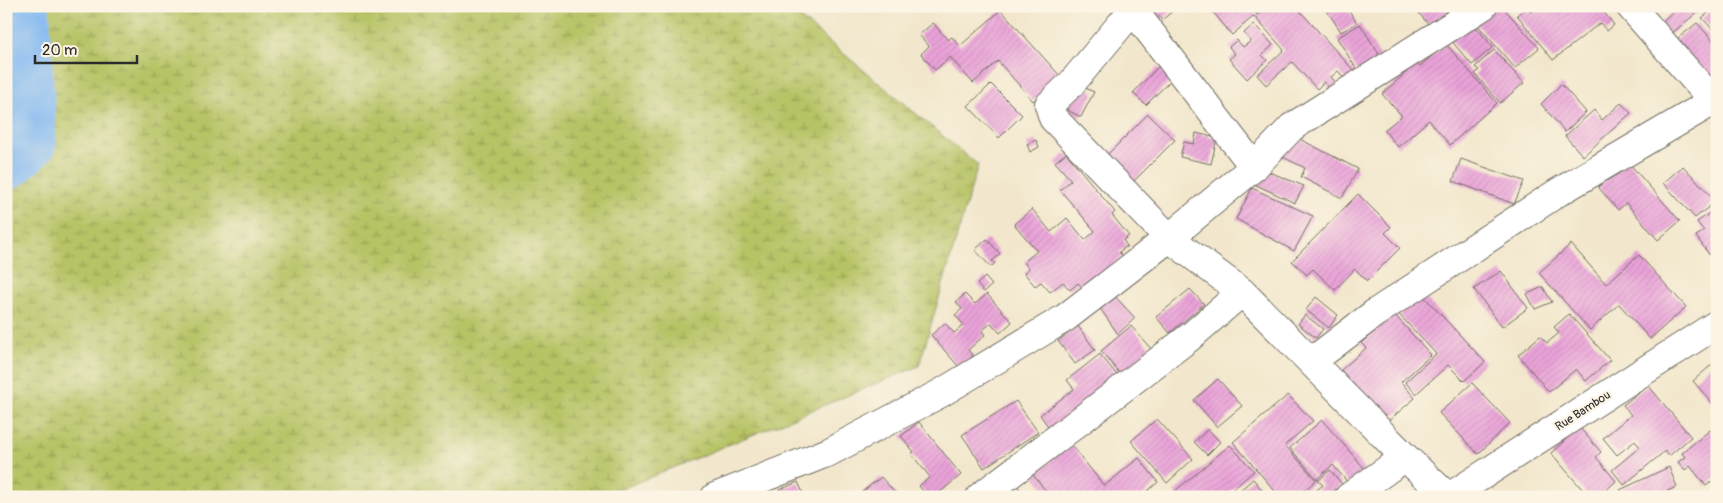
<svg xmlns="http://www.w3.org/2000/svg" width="1723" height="503" font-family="Pangolin,sans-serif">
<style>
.wetland{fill:url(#wetland-marsh);stroke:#717748}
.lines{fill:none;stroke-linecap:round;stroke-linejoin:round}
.river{stroke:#81b8f1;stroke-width:61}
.building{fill:url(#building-hatch)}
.street-casing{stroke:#716d63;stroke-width:30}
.street{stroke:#fff;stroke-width:28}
.labels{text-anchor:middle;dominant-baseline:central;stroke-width:4.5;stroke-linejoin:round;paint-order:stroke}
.street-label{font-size:12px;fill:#2b2b2b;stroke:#fcf5e5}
</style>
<defs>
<pattern id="wetland-marsh" width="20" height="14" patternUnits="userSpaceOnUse" patternTransform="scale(1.25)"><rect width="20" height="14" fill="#b7c365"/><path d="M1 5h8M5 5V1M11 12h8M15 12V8" fill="none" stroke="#959f53"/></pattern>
<pattern id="building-hatch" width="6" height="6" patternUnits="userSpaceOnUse" patternTransform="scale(1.25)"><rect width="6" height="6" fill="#eaa3d9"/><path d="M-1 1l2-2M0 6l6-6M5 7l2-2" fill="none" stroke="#c98cba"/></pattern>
</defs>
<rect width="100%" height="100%" fill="#fcf5e5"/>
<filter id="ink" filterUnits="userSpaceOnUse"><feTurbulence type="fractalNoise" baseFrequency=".02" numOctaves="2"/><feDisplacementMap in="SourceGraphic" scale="10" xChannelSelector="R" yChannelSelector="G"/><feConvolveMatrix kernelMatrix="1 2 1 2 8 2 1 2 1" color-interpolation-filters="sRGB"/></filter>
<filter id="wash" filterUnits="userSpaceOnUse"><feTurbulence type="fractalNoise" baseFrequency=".0096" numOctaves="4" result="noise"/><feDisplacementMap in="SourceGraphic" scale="20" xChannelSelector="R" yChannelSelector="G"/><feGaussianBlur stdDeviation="1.12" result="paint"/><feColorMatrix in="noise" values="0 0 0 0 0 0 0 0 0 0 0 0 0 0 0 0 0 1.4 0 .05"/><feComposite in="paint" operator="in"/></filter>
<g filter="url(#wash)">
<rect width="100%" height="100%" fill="#f2e7cc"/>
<path class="wetland" d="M43,6H786L978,165L919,366L602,497H6V151Z"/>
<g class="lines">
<path class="river" d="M6,159L26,141L19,6"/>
</g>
<g id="blocks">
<path class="building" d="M1150,6H1173L1175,9L1162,20Z
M1208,6H1251L1257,15L1267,6H1307L1300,11L1356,73L1347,81L1338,71L1331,77L1340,87L1333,93L1324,82L1317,89L1292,62L1266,85L1257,75L1284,50L1254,16L1232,35Z
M1324,6H1346L1357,23L1341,32Z
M1413,6H1457L1428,24Z
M1493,6H1502L1539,48L1515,68L1475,22Z
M1538,6H1599L1614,25L1607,31L1600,23L1553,60L1517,15L1527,7L1531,12Z
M1679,6H1696L1700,10L1670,35L1659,24Z
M1717,6V34L1702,18Z
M1001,10L1061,77L1033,101L998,61L973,83L950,57L935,70L921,54L929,46L919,35L933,23L948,40L952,37L960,46Z
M1470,20L1493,47L1472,65L1449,38Z
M1697,23L1717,45V89L1672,43Z
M1254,24L1273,45L1262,55L1267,60L1247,79L1229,59L1235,54L1229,47L1237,40L1243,47L1251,41L1244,33Z
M1360,24L1382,59L1359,73L1337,38Z
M1446,44L1497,103L1450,145L1429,120L1398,147L1384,130L1402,116L1382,94L1408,71L1404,67L1414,58L1420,66Z
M1494,50L1524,83L1500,103L1475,74L1479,70L1475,67Z
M1158,67L1171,80L1146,105L1133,93Z
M991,84L1022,115L999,138L968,106Z
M1561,84L1586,112L1565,132L1541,104Z
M1079,85L1094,92L1081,117L1067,110Z
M1621,103L1631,113L1583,156L1565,136L1594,110L1602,120Z
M1148,114L1175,140L1125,190L1099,163Z
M1196,133L1217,138L1211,164L1180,157L1184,142L1194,144Z
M1290,134L1358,169L1342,198L1301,177L1305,168L1279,155Z
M1036,140L1039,147L1030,152L1027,144Z
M1066,153L1115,212L1112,215L1129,236L1123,240L1127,246L1119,252L1123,256L1084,289L1078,283L1070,290L1063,282L1050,292L1041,282L1035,286L1024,273L1029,269L1024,262L1037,251L1014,224L1032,209L1051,232L1067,218L1085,240L1095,231L1060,190L1071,180L1055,162Z
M1461,159L1524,181L1514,204L1453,181Z
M1627,161L1680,221L1658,240L1626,203L1618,210L1598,187Z
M1683,166L1716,201L1695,218L1663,183Z
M1262,169L1304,186L1295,203L1254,184Z
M1252,188L1313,216L1294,251L1236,219Z
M1358,194L1391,227L1385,233L1400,248L1367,281L1355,269L1335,290L1313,269L1307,275L1292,261Z
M1717,208V266L1696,236L1704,231L1697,222Z
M987,239L1000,254L992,261L995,263L991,267L975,250Z
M1571,244L1606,284L1639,255L1686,307L1650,339L1619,304L1590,330L1539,273Z
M1501,271L1528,308L1502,327L1474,289Z
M985,277L992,285L984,292L977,284Z
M1543,287L1552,302L1535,309L1527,294Z
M1416,288L1485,362L1464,381L1448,365L1416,394L1405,382L1436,354L1394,309Z
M1190,289L1204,304L1170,333L1156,317Z
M1111,292L1135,318L1118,334L1097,304Z
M965,294L975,304L987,294L1012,322L1000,333L991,323L982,331L985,335L968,350L973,356L959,367L931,335L945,323L954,333L964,325L955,315L962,309L956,302Z
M1316,297L1338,315L1329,328L1306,310Z
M1394,314L1431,355L1401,382L1415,398L1387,422L1341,370L1366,348L1361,343Z
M1569,314L1610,360L1586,381L1576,369L1549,392L1518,355L1540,336L1547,343L1559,333L1554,327Z
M1305,315L1323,329L1316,338L1298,324Z
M1078,326L1095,350L1075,364L1058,341Z
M1131,326L1152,350L1121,375L1101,351Z
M1100,354L1120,379L1050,429L1040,415L1074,389L1067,380Z
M1717,360V400L1712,403L1693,381Z
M1218,379L1242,406L1217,427L1194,400Z
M1472,383L1510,423L1478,454L1439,413Z
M1648,385L1691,437L1669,456L1665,451L1624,485L1612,470L1640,447L1635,441L1617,455L1603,438L1631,415L1623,405Z
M1288,395L1313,421L1285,445L1316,480L1297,497H1290L1287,494L1280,497L1233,442Z
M1016,401L1038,432L984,468L962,435Z
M1157,419L1193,459L1167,483L1131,441Z
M1322,420L1366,470L1349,484L1333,465L1317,479L1290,448Z
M919,422L961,475L934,497H928L919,486L930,477L911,454L914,452L901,436Z
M1579,427L1601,452L1596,457L1616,481L1599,497H1589L1551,453Z
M1208,429L1220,442L1207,455L1194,442Z
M1710,430L1717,438V477L1706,486L1690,466L1685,470L1678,462L1685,457L1682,453Z
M1071,444L1104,486L1139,458L1158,482L1141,497H1051L1033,475Z
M1230,445L1254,471L1224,497H1179L1174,492Z
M1669,467L1677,487L1653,497H1623L1620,490Z
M1330,470L1342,484L1327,497H1302L1306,493L1309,496L1323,485L1318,481Z
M881,477L899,497H866L862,492Z
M1253,479L1268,497H1232Z
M798,482L805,497H782L779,490Z
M1014,482L1026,497H997Z"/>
</g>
</g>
<g filter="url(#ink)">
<use href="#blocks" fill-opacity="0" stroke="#716d63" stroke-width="1"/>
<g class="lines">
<g class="street-casing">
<path id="street" d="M1130,6L1254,167
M1136,6L1071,84L1049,105L1053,118L1169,238L1242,292L1405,457L1448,497
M1630,6L1717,105
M1311,362L1375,313L1557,193L1717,99
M715,497L829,452L941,393L1065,318L1169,238L1254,167L1292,127L1483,6
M980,497L1190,337L1242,292
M1349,497L1405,457
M1449,497L1717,324"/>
</g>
<use href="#street" class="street"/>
</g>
</g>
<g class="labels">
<g class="street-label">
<text transform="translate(1583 411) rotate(-33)">Rue Bambou</text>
</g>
</g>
<rect width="1723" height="503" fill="none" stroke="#fcf5e5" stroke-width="25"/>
<path d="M35 55v8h102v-8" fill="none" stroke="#2b2b2b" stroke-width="2.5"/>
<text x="42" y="55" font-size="15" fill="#2b2b2b" stroke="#fcf5e5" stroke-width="4" paint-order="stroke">20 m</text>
</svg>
